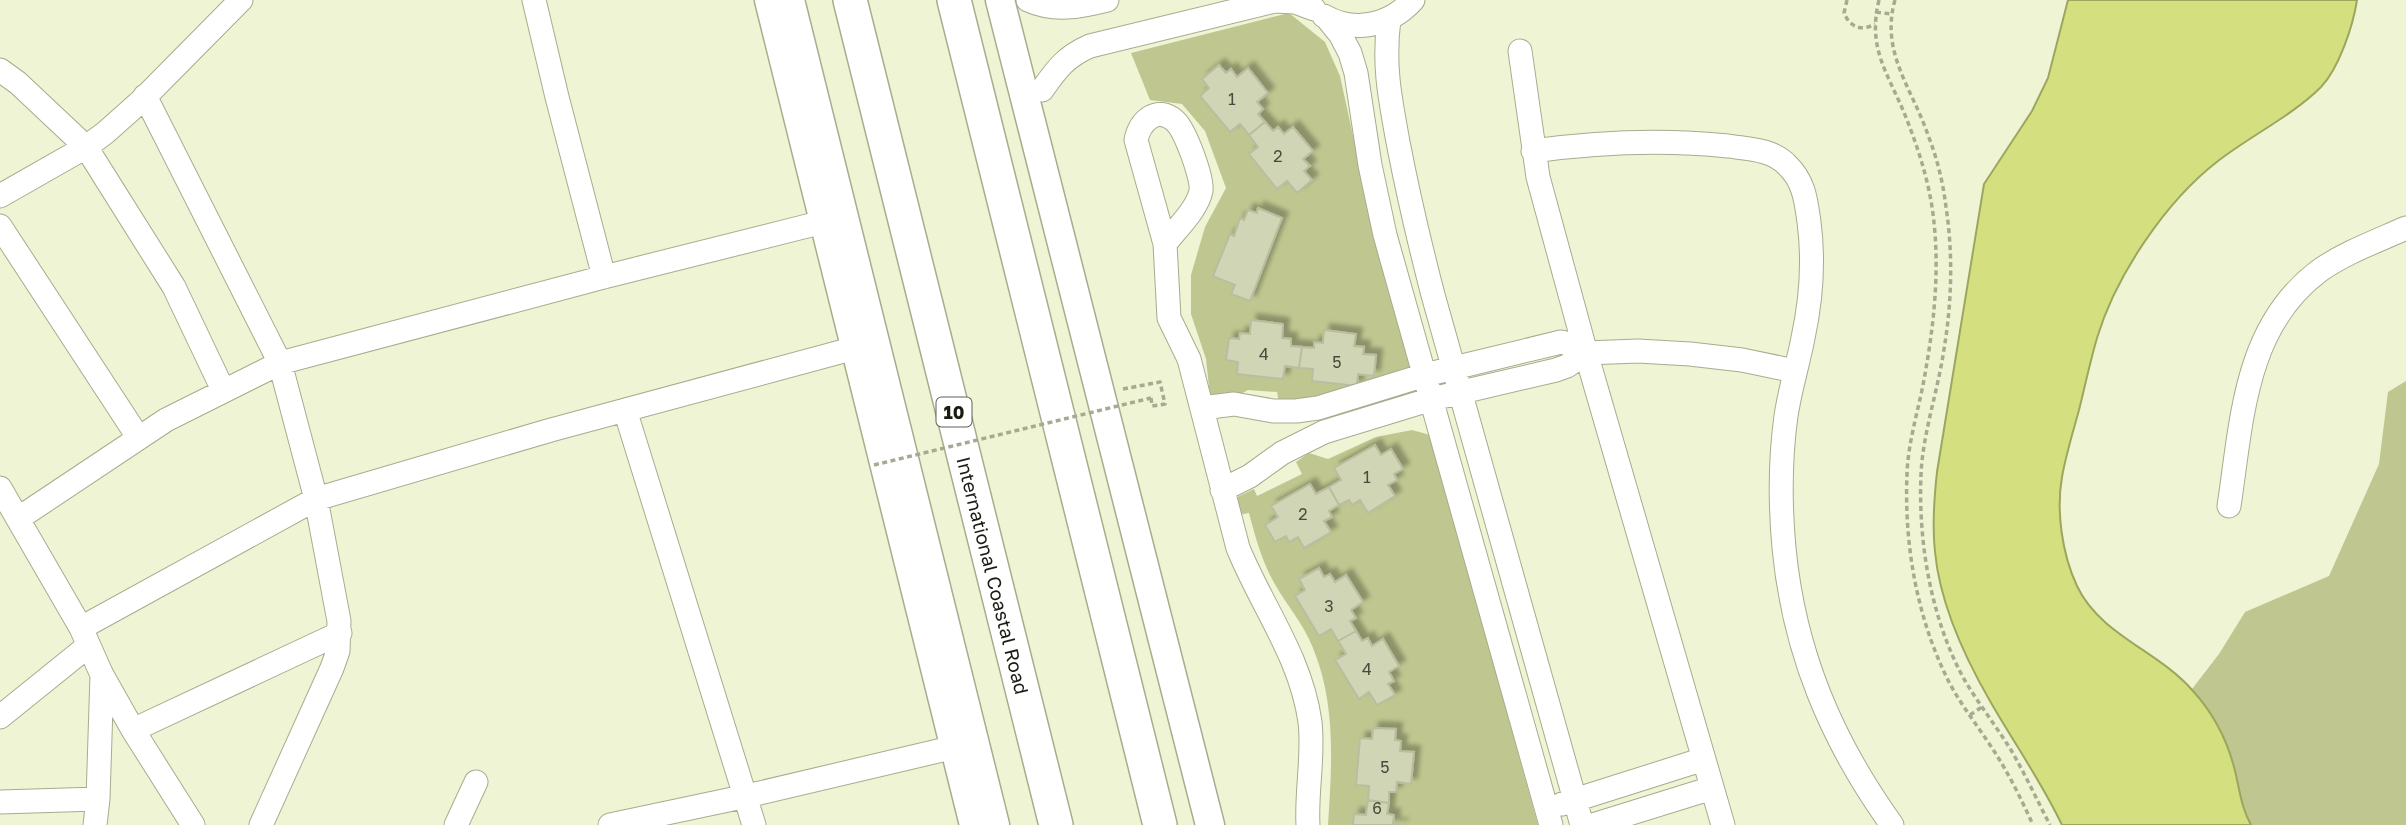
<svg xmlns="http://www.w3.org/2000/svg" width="2406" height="825" font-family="'Golos Text',sans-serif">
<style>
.green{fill:#bfc68f}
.water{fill:#d4e07f;stroke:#9ca65e;stroke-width:2}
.building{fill:#d0d5b6;stroke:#b9bea0;stroke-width:2;filter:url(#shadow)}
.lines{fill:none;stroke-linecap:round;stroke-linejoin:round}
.minor-casing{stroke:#a7ac8e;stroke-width:25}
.major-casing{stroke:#a7ac8e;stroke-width:31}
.highway-casing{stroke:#a7ac8e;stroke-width:36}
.path{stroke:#a6aa91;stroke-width:3.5;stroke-dasharray:5 3.5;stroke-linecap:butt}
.minor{stroke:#fff;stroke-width:23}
.major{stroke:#fff;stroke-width:28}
.highway{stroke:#fff;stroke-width:33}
.path-bridge{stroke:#a6aa91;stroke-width:3.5;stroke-dasharray:5 3.5;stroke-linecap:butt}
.labels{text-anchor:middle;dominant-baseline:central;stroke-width:5;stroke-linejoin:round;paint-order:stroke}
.number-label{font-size:16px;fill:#484b3b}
.shield{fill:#fff;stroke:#5f6159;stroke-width:2}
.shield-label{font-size:18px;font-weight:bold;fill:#1b1d12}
.street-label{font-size:19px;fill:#1b1d12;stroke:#fff}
</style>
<defs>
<filter id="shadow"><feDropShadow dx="6" dy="-6" stdDeviation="2" flood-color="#0004"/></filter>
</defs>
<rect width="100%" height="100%" fill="#eff4d4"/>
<path class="green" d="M1289,13L1325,42L1340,76L1357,154L1410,354L1409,372L1280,408L1277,392L1248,390L1235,397L1210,396L1206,359L1191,314V275L1205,227L1226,188L1205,131L1182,104L1150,100L1131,53Z
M2406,381V825H2062L2192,689L2219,654L2245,612L2329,576L2379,464L2388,392Z
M1412,430L1430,435L1538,825H1328C1332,762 1337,699 1309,639C1299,618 1283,600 1272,579C1261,558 1255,536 1249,513L1238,515L1235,498L1254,489L1257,496L1302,474L1296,462L1309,453L1328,459L1376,437Z"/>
<path class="water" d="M2068,0H2357C2353,26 2339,68 2321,87C2292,116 2250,136 2218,161C2166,201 2116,275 2097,338C2090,362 2085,386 2079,410C2073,432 2066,454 2062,477C2056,511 2062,554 2077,586C2100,635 2159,651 2193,691C2214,714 2229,744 2236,775C2240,793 2242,809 2251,825H2062C2041,781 2014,743 1990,701C1964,656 1940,604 1935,552C1932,525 1934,499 1937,472L1984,184L2032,111L2048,78Z"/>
<path class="building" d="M1219,65L1226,73L1231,69L1237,77L1248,68L1268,93L1257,102L1263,109L1258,114L1265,122L1249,135L1240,124L1230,132L1200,96L1209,88L1202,79Z
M1265,122L1273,131L1278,127L1284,134L1293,127L1313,151L1303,159L1310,166L1304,171L1312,180L1297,193L1287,181L1277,189L1249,154L1258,147L1249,135Z
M1258,208L1282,218L1250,301L1231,294L1235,285L1213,276L1230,234L1234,236L1240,218L1244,220L1248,210L1257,213Z
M1251,320L1283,324L1282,338L1291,339V346L1302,347L1299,368L1285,366L1283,379L1237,374L1238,362L1226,360L1229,338L1239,339L1240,333L1250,334Z
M1324,330L1356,334L1354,346L1364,347L1363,354L1376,355L1374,376L1358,374L1357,386L1312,381L1313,369L1299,368L1302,347L1314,348V342L1323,343Z
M1375,445L1381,455L1391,449L1403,469L1394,474L1397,480L1388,485L1395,496L1368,513L1360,500L1352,505L1349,500L1339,505L1329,487L1341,480L1334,468Z
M1310,484L1316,494L1329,487L1339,505L1329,511L1332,517L1324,521L1331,532L1304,548L1298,537L1289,542L1286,536L1275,542L1265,525L1278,517L1271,506Z
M1319,568L1324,577L1330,574L1335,582L1346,575L1363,602L1351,610L1356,618L1350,621L1356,631L1338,641L1331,629L1319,636L1295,596L1305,590L1299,579Z
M1356,631L1362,641L1368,638L1372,646L1383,639L1399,666L1389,672L1394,681L1388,684L1395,695L1377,705L1369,692L1359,699L1335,660L1346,654L1338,641Z
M1373,728L1396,729L1395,740L1401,741L1400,751L1414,752L1411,784L1397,782L1396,792H1389V803L1368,800L1369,786L1356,785L1360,738L1372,739Z
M1368,800L1389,803L1387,814L1394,815L1393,824L1403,825H1353L1354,814L1366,815Z"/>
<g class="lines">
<g class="minor-casing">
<path id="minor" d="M534,0L557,97L604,277
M1028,0C1055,12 1079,7 1107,0
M1324,16C1355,34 1390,25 1413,0
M1327,18L1340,34L1350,53L1356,73L1370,165L1385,235L1551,825
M1389,19C1383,65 1390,98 1398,142C1408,194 1420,245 1433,295L1582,825
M1520,51L1538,177L1586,353L1723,825
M0,70L18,83L86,147L174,287L223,390
M1042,90C1057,69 1065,57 1090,46L1275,1L1295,2L1314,9
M145,96L280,363L316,499L339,621L338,651L332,668L261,825
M1533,151C1598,142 1662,139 1728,146C1748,149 1772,149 1787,165C1804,181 1806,200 1809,222C1814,260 1811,301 1803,338C1798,364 1790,389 1786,416C1780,459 1780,504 1784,548C1794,652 1831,740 1892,825
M0,196L86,147L105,133L141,101L241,0
M0,226L138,437
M1165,244C1176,229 1197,210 1201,191C1203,178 1185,130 1175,121C1157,105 1140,121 1136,140L1165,244L1169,318L1189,359L1238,548C1262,607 1301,657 1310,722C1314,756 1306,791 1308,825
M1202,408L1234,404L1273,411H1296L1318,408L1425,375L1561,342L1574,345L1586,353L1638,351L1690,354L1742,360L1795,371
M625,410L754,825
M0,488L81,628L102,675L133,730L193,825
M1222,490L1250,476L1282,453L1324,432L1432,399L1556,370L1567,366L1586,353
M2229,506C2242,421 2244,327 2319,271C2344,253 2377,241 2406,228
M19,518L166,420L280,363L604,277L823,222
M81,628L316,499L551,430L855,348
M0,717L88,646
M133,730L340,633
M0,802L98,799
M1562,804L1704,759
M95,825L98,799L102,675
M456,825L476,782
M610,825L747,796L955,747
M1593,825L1712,788"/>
</g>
<g class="major-casing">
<path id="major" d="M769,0L974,825
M790,0L995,825
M1000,0L1210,825"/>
</g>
<g class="highway-casing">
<g id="highway">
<path id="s1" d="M850,0L1056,825"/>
<path d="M954,0L1160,825"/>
</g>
</g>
<path class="path" d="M1847,0L1844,13C1850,27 1861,32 1875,24
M1879,0C1867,49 1888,73 1905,115C1917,145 1927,175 1932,207C1941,266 1934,327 1923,385C1917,415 1908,444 1907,474C1904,545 1917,620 1950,684C1964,710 1984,734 1999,759C2012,780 2023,803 2033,825
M1895,0C1880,52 1912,88 1928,135C1937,158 1943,182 1946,207C1953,253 1952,302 1944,349C1938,391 1923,432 1921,474C1918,542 1931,619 1964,679C1978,703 1996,726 2011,750C2025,774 2037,800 2050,825
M1876,12L1891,14
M1123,389L1160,382L1165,404L1152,406L1151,398
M1970,715L1982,707"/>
<use href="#minor" class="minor"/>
<use href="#major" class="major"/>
<use href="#highway" class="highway"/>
<path class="path-bridge" d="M874,465L1151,398"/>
</g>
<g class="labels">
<g class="number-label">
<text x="1232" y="99">1</text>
<text x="1278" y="156">2</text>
<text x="1264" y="354">4</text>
<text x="1337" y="362">5</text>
<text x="1367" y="477">1</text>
<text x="1303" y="514">2</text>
<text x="1329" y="606">3</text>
<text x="1367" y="669">4</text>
<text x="1385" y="767">5</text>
<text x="1377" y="808">6</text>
</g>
<rect class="shield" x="936.5" y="397.5" width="35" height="29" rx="5"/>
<g class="shield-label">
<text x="954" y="412">10</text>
</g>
<g class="street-label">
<text stroke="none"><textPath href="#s1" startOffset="593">International Coastal Road</textPath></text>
</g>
</g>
</svg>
